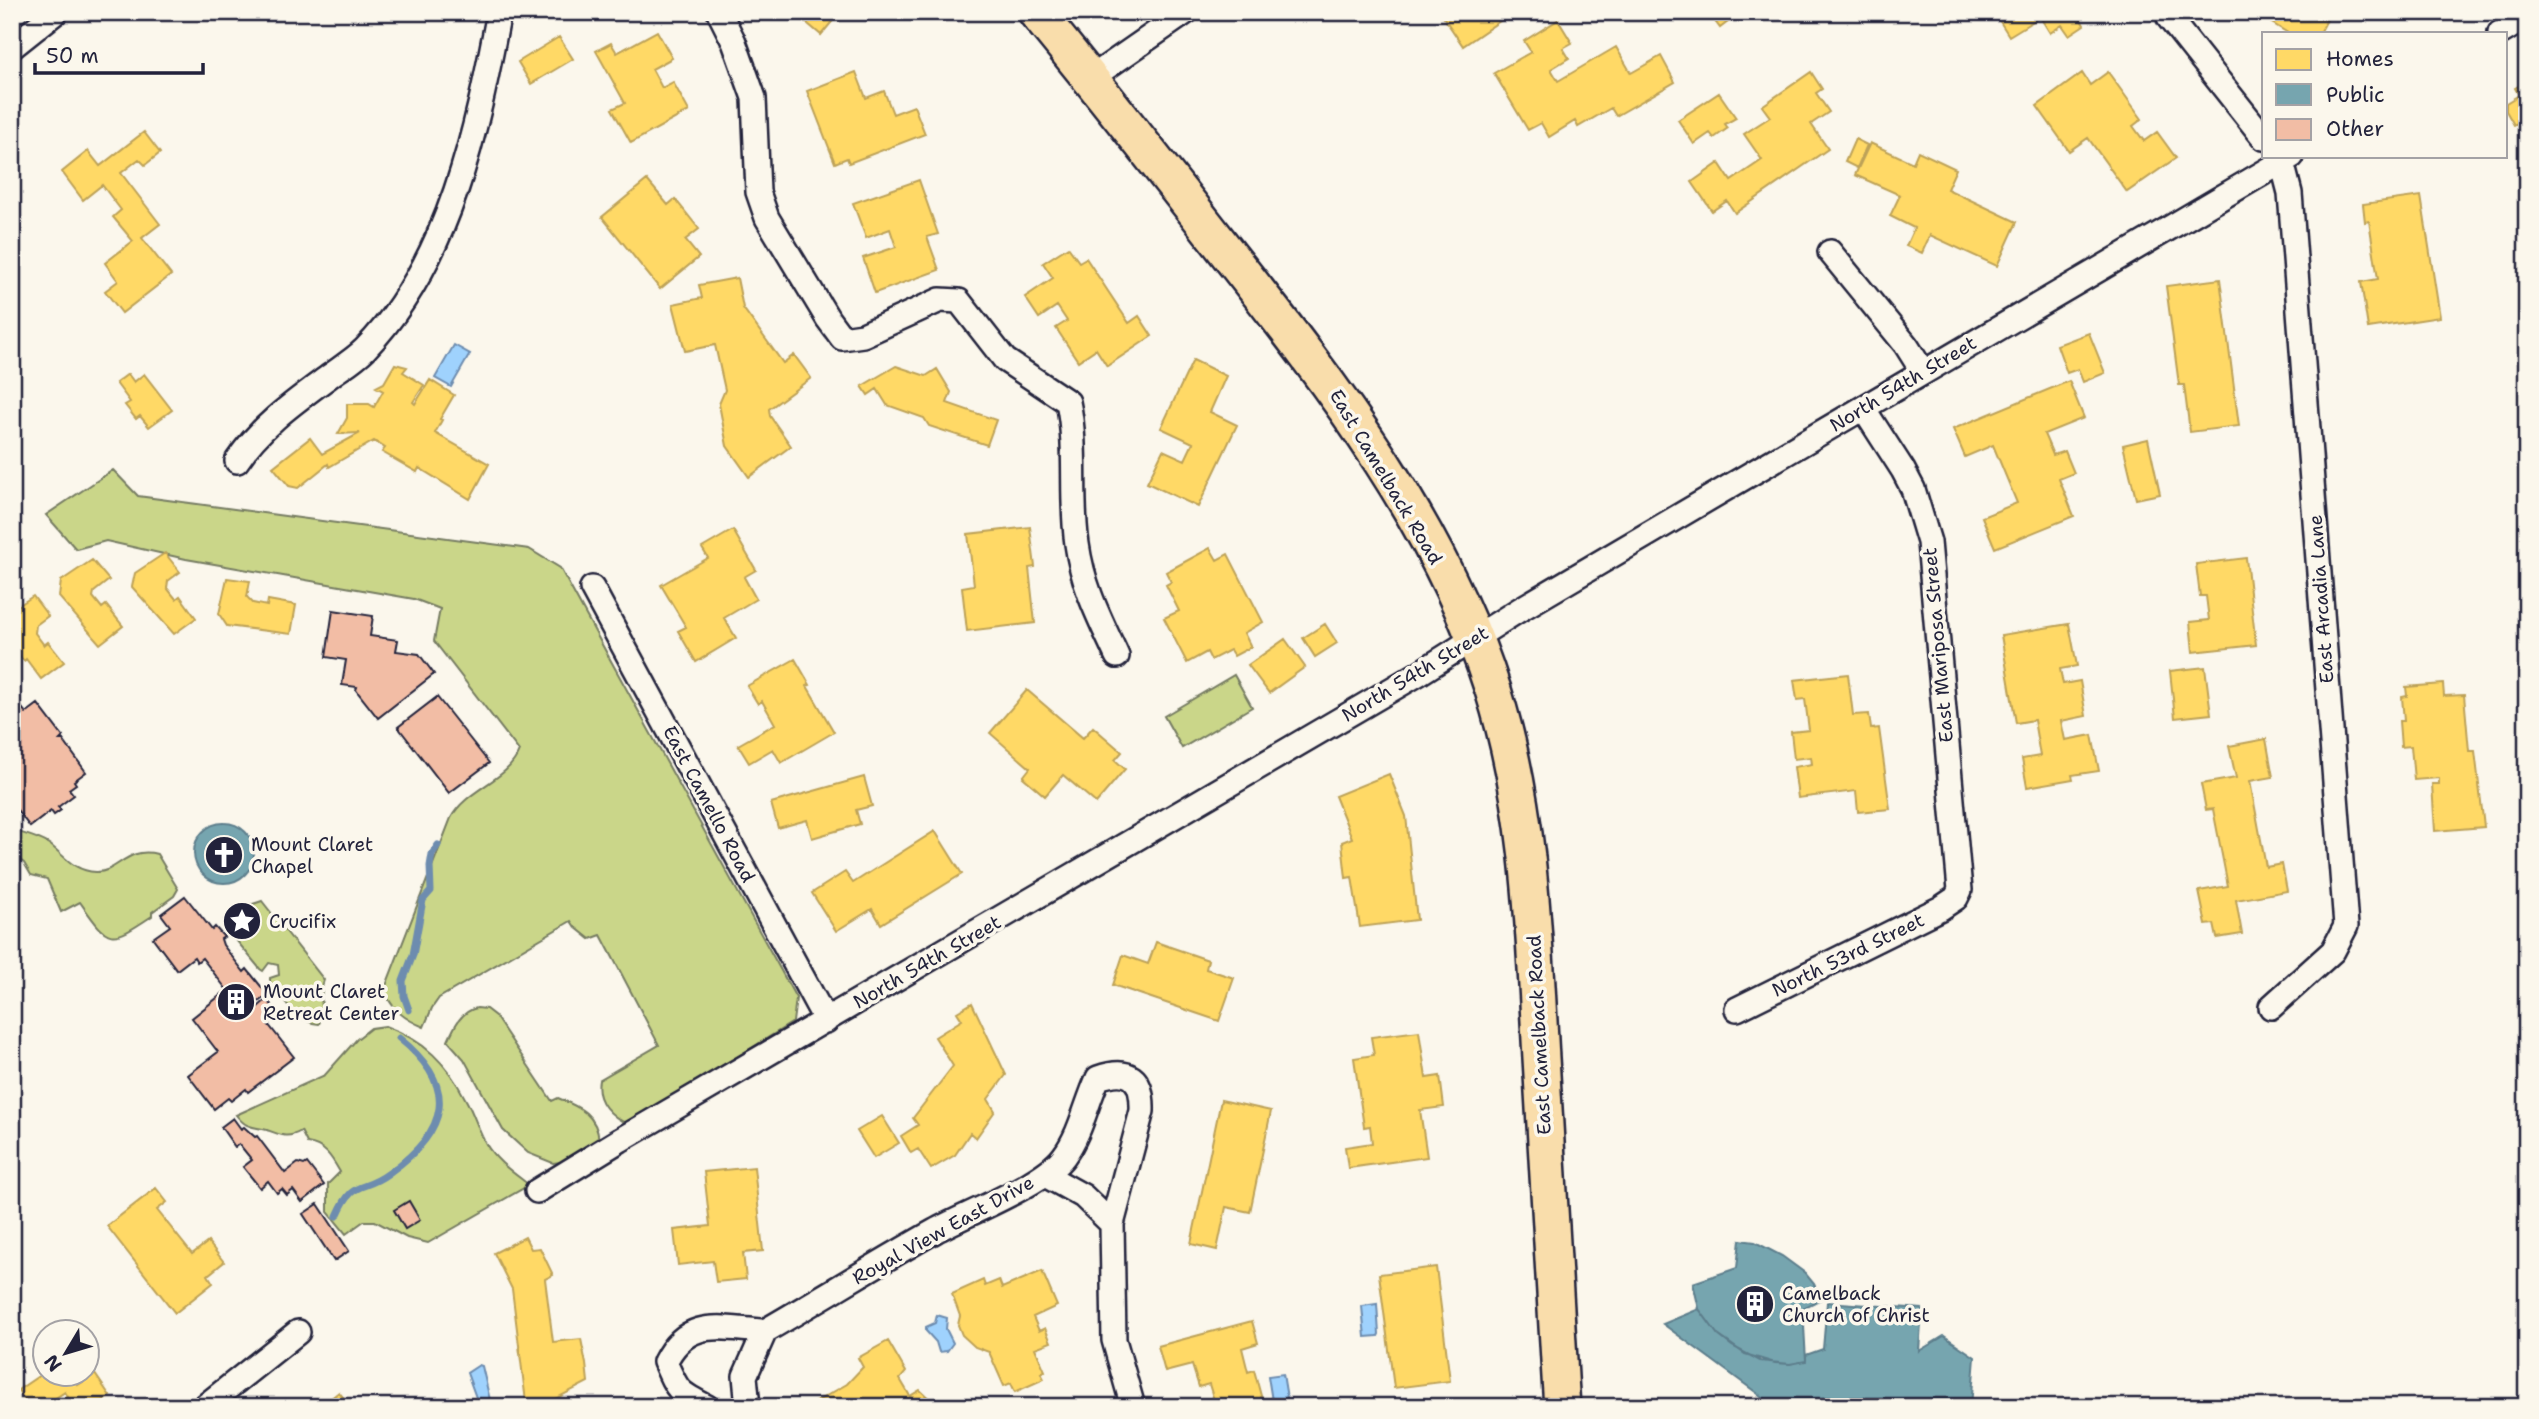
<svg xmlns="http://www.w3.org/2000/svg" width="2539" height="1419" font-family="'Shantell Sans',sans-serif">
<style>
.green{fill:#cad689;stroke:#767c62;stroke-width:2}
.water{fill:#9fd2fd;stroke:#6d8caf;stroke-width:2}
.homes{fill:#ffd966;stroke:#bda259;stroke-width:2}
.public{fill:#76a5af;stroke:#5d7e8c;stroke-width:2}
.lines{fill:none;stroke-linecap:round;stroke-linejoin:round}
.stream{stroke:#6d8caf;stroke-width:7}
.building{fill:#f2bda5;stroke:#22223b;stroke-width:2}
.street-casing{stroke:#22223b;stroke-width:28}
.primary-casing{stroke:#22223b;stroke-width:40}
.street{stroke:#fbf7ec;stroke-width:23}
.primary{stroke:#f9ddab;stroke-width:35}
.labels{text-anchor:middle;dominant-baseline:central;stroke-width:7;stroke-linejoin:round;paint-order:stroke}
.street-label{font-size:19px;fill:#22223b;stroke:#fbf7ec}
.poi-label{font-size:19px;fill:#22223b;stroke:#fbf7ec;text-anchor:start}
</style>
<rect width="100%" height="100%" fill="#fbf7ec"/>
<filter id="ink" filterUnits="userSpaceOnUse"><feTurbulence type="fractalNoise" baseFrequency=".0143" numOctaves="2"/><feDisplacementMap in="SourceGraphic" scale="14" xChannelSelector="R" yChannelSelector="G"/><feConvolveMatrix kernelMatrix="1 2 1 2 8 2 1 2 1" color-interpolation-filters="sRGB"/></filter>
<g filter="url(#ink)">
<path class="green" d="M113,470L138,496L529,549L560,568L796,998L793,1022L629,1125C611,1116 595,1102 599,1080L659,1045L601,935L590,939L575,927L571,921L439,998L432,1008L424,1027C404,1019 393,1010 384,991L451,818C466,789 509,780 519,751L434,641L440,609L414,599L186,559L106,541L76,549L46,515Z
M1234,675L1252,707L1182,748L1164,716Z
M12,830C24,834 38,837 49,844C65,856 73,871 96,872C117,873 127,846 157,854L178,889L174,896L152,912V916C109,945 109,943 80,902L61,912L47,879L31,875L24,863L12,855Z
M262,901L324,980C318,995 325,1012 319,1024C296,1023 283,998 270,982V978L279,975L278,965L269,963L263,971L260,969L231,934L224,920L238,909Z
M477,1008L486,1009L495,1016L552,1101L558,1098C580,1107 597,1115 599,1141L568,1161L553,1163L528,1153L503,1130L464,1059L448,1041C454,1027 461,1011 477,1008Z
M385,1026C424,1040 447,1063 466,1100C474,1114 478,1130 486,1144C496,1161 514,1173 529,1185L428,1243L407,1238L375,1221H364L346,1234L328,1212V1184L340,1172C332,1158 325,1145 307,1143L301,1131C288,1139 280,1135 267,1130C252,1126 247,1129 236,1115L325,1075L357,1039L371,1028Z"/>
<path class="water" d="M454,345L470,354L451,387L435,378Z
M1377,1304L1379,1334L1378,1336L1365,1337L1362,1306Z
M937,1315L947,1318L946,1329L953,1343L947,1351L939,1352L936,1342L926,1331V1327L935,1323Z
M479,1365L482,1366L490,1400L478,1403L467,1373Z
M1283,1374L1288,1404L1273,1407L1268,1376Z"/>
<path class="homes" d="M794,12H840L821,35Z
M1440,12H1513L1463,46Z
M1708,12H1741L1720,28Z
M1994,12H2085L2079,16L2084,25L2069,35L2062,25L2050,33L2040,17L2009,36Z
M2254,12H2331L2320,33H2288Z
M1558,20L1572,43L1563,48L1569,58L1551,69L1558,81L1616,47L1631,73L1661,56L1675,82L1616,116L1611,108L1578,127L1575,121L1549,137L1541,123L1528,130L1494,73L1531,52L1524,41Z
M657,31L672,58L652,69L662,88L673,82L689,111L631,143L612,109L625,103L596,51L611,43L617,53Z
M559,37L573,59L531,84L518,62Z
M856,72L866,98L884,91L893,114L914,106L925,134L849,163L847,158L835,163L807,91Z
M1811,72L1822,89L1816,93L1829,112L1811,124L1828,149L1735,213L1727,201L1712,211L1692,182L1719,163L1731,181L1762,160L1744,134L1770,117L1762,106Z
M2108,72L2142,119L2133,126L2144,141L2157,132L2176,158L2127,192L2088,138L2069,151L2037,106L2082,73L2090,85Z
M2527,81V118L2514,125L2506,111V103L2519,95L2515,88Z
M1719,93L1736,118L1725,124L1728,128L1714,138L1710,133L1694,144L1678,120Z
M144,132L160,153L145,165L139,159L121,173L160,224L142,238L171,275L122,313L105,291L118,281L105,263L133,241L113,217L121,210L102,185L83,200L62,172L88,151L100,166Z
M1855,139L1867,145L1857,168L1845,162Z
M1870,143L1913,163L1918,151L1956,169L1947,189L2017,222L1997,266L1930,235L1922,253L1906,246L1914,228L1890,216L1900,195L1855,175Z
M647,180L668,205L675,199L699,229L685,240L699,257L660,289L602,217Z
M919,180L938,234L927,237L939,270L875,293L863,258L896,247L890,229L866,238L853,203Z
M2421,196L2440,317L2368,328L2361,282L2378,279L2369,221L2365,222L2363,204Z
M1068,247L1079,262L1086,258L1129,323L1139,316L1152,336L1107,366L1096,349L1078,361L1056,328L1067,321L1057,306L1039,318L1025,297L1053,278L1043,263Z
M737,278L743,308L783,363L794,355L811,378L769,409L770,416L791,446L749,477L727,446L719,404L725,390L715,345L685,351L673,304L702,298L699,285Z
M2220,279L2239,426L2190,432L2184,385H2179L2166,286Z
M2089,333L2105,373L2083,382L2078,369L2067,373L2057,345Z
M1193,360L1226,376L1210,412L1237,425L1198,507L1147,483L1163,450L1185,460L1193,443L1161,428Z
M395,364L407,367L403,372L424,385L413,402L415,404L430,380L454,395L440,419L442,420L435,433L489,464L470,499L419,468L417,472L382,452L385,448L374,441L329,467L328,464L298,488L289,486L273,467L310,438L322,454L360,433L338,434L347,418V404H369L374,407L383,391L376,387L384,383Z
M896,366L926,376L937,369L951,392L947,403L996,420L987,445L929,426L924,418L887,405L877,389L868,395L862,386Z
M128,374L134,382L144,374L172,410L149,427L140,416L136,419L125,405L130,402L116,383Z
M2069,381L2084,418L2044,434L2053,455L2065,451L2074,473L2059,479L2074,516L1995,548L1982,517L2017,503L1993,445L1965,457L1953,429Z
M2148,439L2160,494L2136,499L2123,445Z
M1030,527L1035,567L1029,568L1035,623L967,631L962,587L974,585L968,534Z
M733,530L756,570L744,577L756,599L724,618L736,638L696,662L678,631L686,627L661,585L708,558L702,548Z
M1210,548L1217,560L1228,554L1263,622L1244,633L1251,647L1234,656L1230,650L1211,660L1207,652L1187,663L1164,618L1179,611L1166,585L1171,582L1166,572Z
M165,553L180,572L168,581L167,588L176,599L180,596L196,618L174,634L132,587L135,573Z
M2246,558L2256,645L2193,652L2190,622L2209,620L2206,596H2200L2196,564Z
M92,560L109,580L94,592L93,597L102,608L106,605L123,626L100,644L59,597L61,581Z
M227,578L250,581L247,597L253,603L267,606L268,600L296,605L291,634L227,626L219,614Z
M33,596L48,616L36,625L35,633L44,645L48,642L64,662L41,679L26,659L24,661L12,648V610Z
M1325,624L1337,643L1315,657L1303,638Z
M2069,624L2077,666L2060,669L2063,684L2080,681L2086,716L2061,721L2065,740L2092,735L2099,771L2072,775L2073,779L2027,787L2022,759L2040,756L2034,720L2016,723L2001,635Z
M1285,639L1305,667L1269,693L1248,665Z
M795,659L810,685L807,686L834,732L781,763L773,749L749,763L738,745L775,724L762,701L758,704L747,686Z
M2205,667L2211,714L2175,718L2170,671Z
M1848,674L1853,715L1869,714L1871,729L1879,728L1890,809L1858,812L1856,791L1798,798L1794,767L1812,764L1811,757L1794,759L1791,732L1809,730L1805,699L1797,700L1794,680Z
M2443,684L2444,696L2464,695L2469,751H2475L2484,827L2435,831L2432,784H2439V778L2414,780L2411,746L2401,747L2399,721H2404L2402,697L2407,696L2406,687Z
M1027,690L1083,738L1093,727L1122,752L1115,760L1125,769L1096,803L1063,775L1045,796L1023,777L1030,768L990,733Z
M2266,739L2273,777L2250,781L2266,867L2282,864L2287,891L2236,900L2242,934L2217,938L2214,924L2206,925L2199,891L2228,886L2213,809L2206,810L2201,784L2236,778L2229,746Z
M1389,774L1406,816L1417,920L1360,927L1352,877L1346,878L1342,842L1352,838L1335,796Z
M864,777L872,806L856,810L860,824L812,838L807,820L778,828L771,803Z
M935,831L962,874L881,924L872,909L836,931L812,893L845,872L853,883Z
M1156,942L1208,960L1206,969L1234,978L1219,1021L1113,985L1123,955L1148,964Z
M972,1003L1006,1075L988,1099L995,1111L976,1138L970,1133L955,1155L931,1169L918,1149L911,1153L901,1136L918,1125L913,1118L953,1066L935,1037L962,1020L957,1012Z
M1419,1031L1426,1078L1440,1076L1444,1107L1420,1110L1427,1157L1348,1168L1345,1147L1372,1143L1370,1126L1364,1127L1354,1058L1374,1055L1371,1037Z
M1221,1100L1271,1111L1250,1212L1226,1207L1217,1250L1191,1244Z
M882,1116L899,1143L874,1158L857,1131Z
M754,1167L763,1251L743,1253L746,1279L716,1282L713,1261L678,1265L674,1230L710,1226L704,1172Z
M156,1188L167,1202L157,1210L192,1254L208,1242L224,1262L208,1275L213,1283L175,1313L107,1226Z
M525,1237L531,1249L540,1248L553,1275L545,1279L553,1342L581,1339L586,1364L588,1382L555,1399L556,1407H516L526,1402L512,1289L494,1253Z
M1436,1267L1450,1381L1394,1388L1379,1274Z
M1042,1271L1057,1306L1033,1317L1039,1331L1045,1328L1051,1342L1035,1348L1045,1371L1041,1373L1044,1379L1015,1392L1011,1383L1004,1386L989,1352L975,1347L962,1335L958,1325L960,1316L952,1294L983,1280L985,1286L999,1280L1002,1288Z
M1252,1321L1258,1343L1242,1348L1248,1372L1254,1370L1264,1407H1216L1209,1384L1199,1387L1192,1365L1165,1372L1158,1346Z
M888,1341L906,1372L900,1379L910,1396L920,1390L935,1404L933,1407H853L851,1403L844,1407H807L847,1384L863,1367L858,1358Z
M46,1371V1374H84L75,1379L78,1385L95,1374L110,1396L94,1407H56L68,1397L65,1392L42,1407H29L18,1390Z
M339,1392L351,1407H320Z"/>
<path class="public" d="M194 853a30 30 0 1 1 60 0a30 30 0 1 1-60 0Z
M1740,1240L1755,1242L1782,1256L1805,1273L1814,1284L1821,1299L1803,1308L1806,1361L1790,1364L1775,1363L1745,1354L1718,1335L1699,1309L1693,1283L1737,1268Z
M1827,1302L1922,1309L1919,1351L1944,1336L1975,1357L1971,1407H1776L1663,1324L1699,1309L1718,1335L1732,1346L1760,1361L1790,1364L1806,1361V1355L1823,1349Z"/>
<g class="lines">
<path class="stream" d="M409,1010L404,996L403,981L413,955L423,900L431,891L430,866L432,854L438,845
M337,1216C354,1177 361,1194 389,1173C448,1131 460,1087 399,1038"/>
</g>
<path class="building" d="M333,610L373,616L370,636L398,640L396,651L419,654L434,674L378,718L356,690L357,687L342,685L346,660L326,657Z
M12,696L26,713L38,704L63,737L60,740H63L86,772L74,781L76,784L69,789L74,795L58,807L61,810L54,815L51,811L30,827L14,806L12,808Z
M437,697L489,763L449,793L398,727Z
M185,896L212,930L215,927L224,937L221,939L223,945L244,972L247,969L268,995L255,1004L258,1007L267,999L280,1016L268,1024L294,1057L248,1092L246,1089L231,1101L228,1098L214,1109L188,1075L218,1052L192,1018L227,990L202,958L197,962L194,957L177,970L153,938L170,926L161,914Z
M233,1118L241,1129L244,1127L255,1137L257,1136L285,1173L298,1163L304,1165L307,1163L324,1185L302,1202L293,1190L287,1195L282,1189L277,1193L268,1181L260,1188L243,1167L252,1160L239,1144L235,1147L221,1127Z
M409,1201L420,1220L405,1229L394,1210Z
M318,1204L349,1251L334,1261L303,1214Z"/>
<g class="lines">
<g class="street-casing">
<path id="street" d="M719,12L734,42L754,98L758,192L767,218L828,319L842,338L863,335L940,300L959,301L1005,360L1068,402C1078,449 1070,497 1077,544C1083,587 1099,617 1117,656
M2169,18L2264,138
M2500,33L2527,17
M12,47L56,12
M1091,78L1186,12
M1830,252L1906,345L1923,372
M237,461C261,425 296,401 331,375C342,367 355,359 365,349C450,261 477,129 499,12
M592,588L826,1021
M2271,1007L2333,951L2346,926L2290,193L2282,162L2278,156
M1737,1009L1941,908L1956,898L1960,890L1929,542L1913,489L1903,470L1863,408
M1045,1175L1083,1196L1112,1224
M537,1191L620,1140L1418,674L1519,610L2292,156
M765,1331C822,1298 878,1263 935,1231C968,1213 1044,1184 1064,1156C1081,1133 1086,1104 1098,1078C1129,1067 1143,1077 1142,1111L1112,1224L1114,1340L1133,1407
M204,1407L298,1332
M707,1407C678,1392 678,1392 665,1362C688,1316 721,1329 765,1331
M748,1407L745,1376L765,1331"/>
</g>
<g class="primary-casing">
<path id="primary" d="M1036,12C1102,92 1166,174 1229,255C1334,388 1441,526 1493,690C1531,809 1534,935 1541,1058C1547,1175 1554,1291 1562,1407"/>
</g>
<use href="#street" class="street"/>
<use href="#primary" class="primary"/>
</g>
</g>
<defs>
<g id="church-disc" transform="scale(2.0125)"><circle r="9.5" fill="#22223b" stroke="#fbf7ec"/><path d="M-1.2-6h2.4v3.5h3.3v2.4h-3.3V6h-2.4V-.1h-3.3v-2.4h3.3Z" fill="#fff"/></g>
<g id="sight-disc" transform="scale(2.0125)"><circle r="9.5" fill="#22223b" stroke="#fbf7ec"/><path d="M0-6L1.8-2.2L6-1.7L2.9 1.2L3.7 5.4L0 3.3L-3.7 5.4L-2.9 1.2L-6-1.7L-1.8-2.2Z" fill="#fff"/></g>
<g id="building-disc" transform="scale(2.0125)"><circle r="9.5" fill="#22223b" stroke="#fbf7ec"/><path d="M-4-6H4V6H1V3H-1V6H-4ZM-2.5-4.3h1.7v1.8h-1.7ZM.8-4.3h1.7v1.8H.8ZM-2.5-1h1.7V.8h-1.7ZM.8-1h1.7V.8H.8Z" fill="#fff"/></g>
</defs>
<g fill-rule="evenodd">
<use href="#church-disc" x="224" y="855"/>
<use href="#sight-disc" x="242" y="921"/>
<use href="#building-disc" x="236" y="1002"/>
<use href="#building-disc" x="1755" y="1304"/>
</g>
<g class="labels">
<g class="street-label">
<text transform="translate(1903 384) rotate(-31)">North 54th Street</text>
<text transform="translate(1386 477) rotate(59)">East Camelback Road</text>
<text transform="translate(2321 599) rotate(-94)">East Arcadia Lane</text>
<text transform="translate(1938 645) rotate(-95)">East Mariposa Street</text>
<text transform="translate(1415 674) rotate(-31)">North 54th Street</text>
<text transform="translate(709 804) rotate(62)">East Camello Road</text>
<text transform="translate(1848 955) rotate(-26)">North 53rd Street</text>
<text transform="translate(927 962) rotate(-30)">North 54th Street</text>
<text transform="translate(1539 1035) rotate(-93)">East Camelback Road</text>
<text transform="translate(943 1230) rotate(-29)">Royal View East Drive</text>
</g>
<g class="poi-label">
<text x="251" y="844">Mount Claret<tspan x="251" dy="22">Chapel</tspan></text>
<text x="269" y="921">Crucifix</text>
<text x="263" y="991">Mount Claret<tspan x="263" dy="22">Retreat Center</tspan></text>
<text x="1782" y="1293">Camelback<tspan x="1782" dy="22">Church of Christ</tspan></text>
</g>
</g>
<rect width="2539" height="1419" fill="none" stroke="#fbf7ec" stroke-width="42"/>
<rect x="21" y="21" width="2497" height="1377" fill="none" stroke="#22223b" stroke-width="2.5" filter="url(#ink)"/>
<rect x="2262" y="32" width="245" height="126" fill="#fbf7ec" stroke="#a4a2a5" stroke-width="2"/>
<rect x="2276" y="49" width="35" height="21" fill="#ffd966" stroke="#a4a2a5" stroke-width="2"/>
<text x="2326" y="66" font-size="21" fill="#22223b">Homes</text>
<rect x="2276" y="84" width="35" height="21" fill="#76a5af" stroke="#a4a2a5" stroke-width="2"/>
<text x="2326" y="102" font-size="21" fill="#22223b">Public</text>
<rect x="2276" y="119" width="35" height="21" fill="#f2bda5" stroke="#a4a2a5" stroke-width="2"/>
<text x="2326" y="136" font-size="21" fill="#22223b">Other</text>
<g transform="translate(66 1353) rotate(232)"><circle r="33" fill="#fbf7ec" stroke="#a4a2a5" stroke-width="2"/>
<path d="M0-5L12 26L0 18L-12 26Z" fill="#22223b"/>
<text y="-10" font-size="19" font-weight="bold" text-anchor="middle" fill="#22223b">N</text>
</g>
<path d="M35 63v10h168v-10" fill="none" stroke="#22223b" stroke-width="3.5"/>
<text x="46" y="63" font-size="21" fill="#22223b" stroke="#fbf7ec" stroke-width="5" paint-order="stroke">50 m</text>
</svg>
